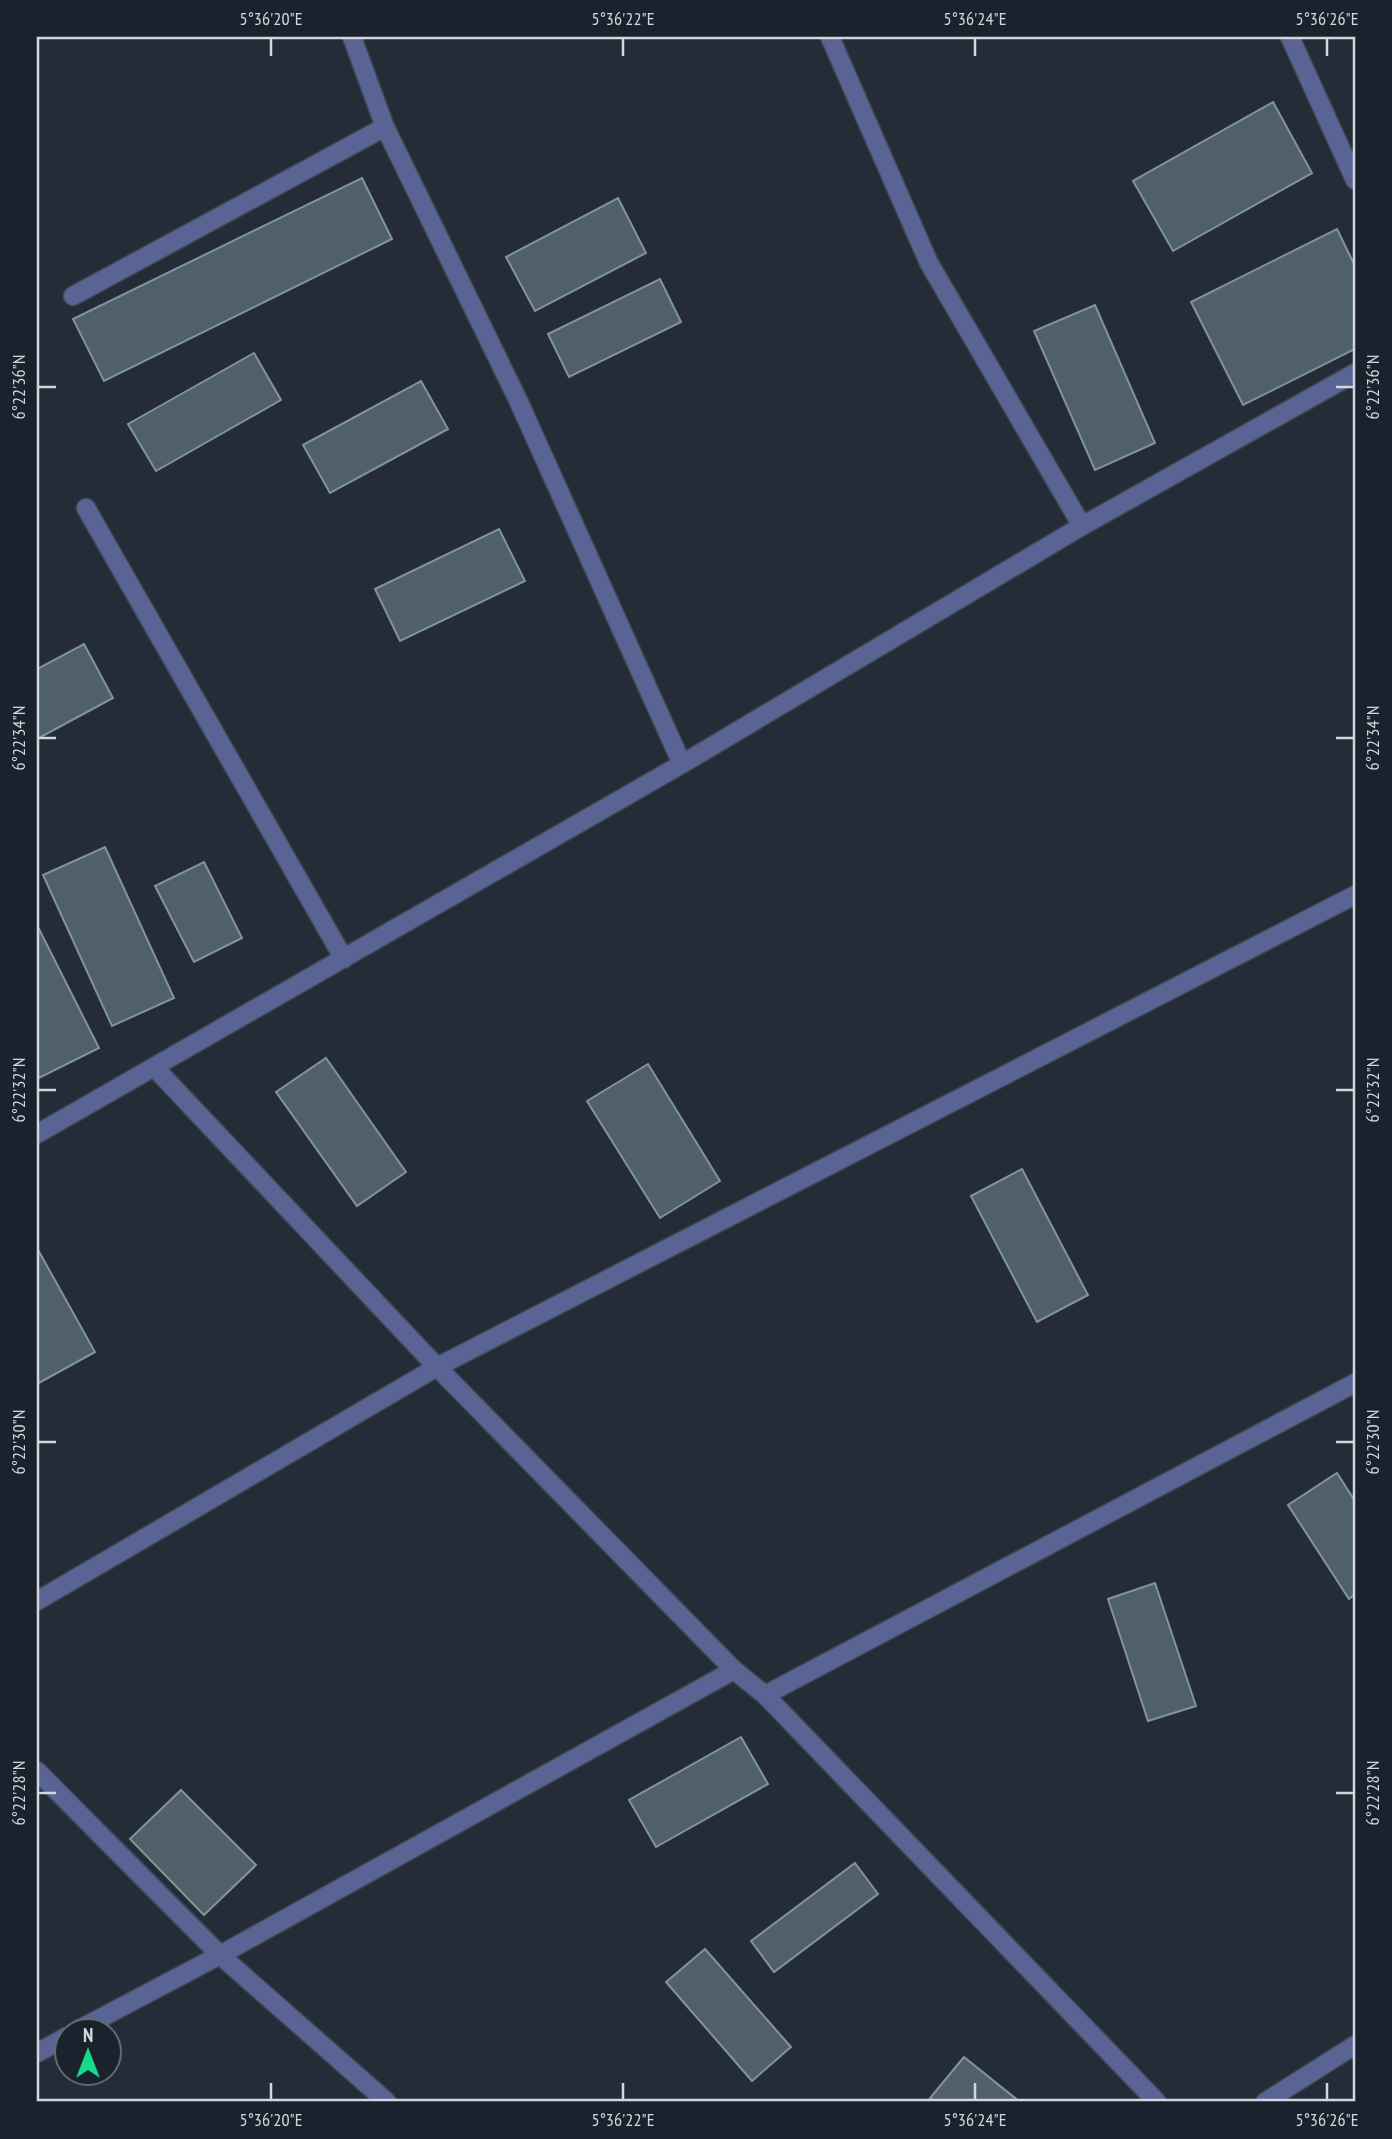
<svg xmlns="http://www.w3.org/2000/svg" width="1392" height="2139" font-family="'PT Sans Narrow',sans-serif">
<style>
.building{fill:#506069;stroke:#83939d;stroke-width:2}
.lines{fill:none;stroke-linecap:round;stroke-linejoin:round}
.minor-casing{stroke:#3f4752;stroke-width:21}
.minor{stroke:#596494;stroke-width:18}
.ticks{fill:none;stroke:#d1d7de;stroke-width:2.5}
.neatline{fill:none;stroke:#d1d7de;stroke-width:2.5}
.ticks-label{font-size:18px;text-anchor:middle;fill:#d1d7de}
</style>
<rect width="100%" height="100%" fill="#232c37"/>
<path class="building" d="M1273,102L1312,173L1173,251L1133,181Z
M362,178L392,239L104,381L73,319Z
M618,198L646,253L535,311L506,257Z
M1337,229L1355,266V349L1243,405L1191,302Z
M660,279L681,322L569,377L548,334Z
M1095,305L1155,443L1095,470L1034,331Z
M254,353L281,400L156,471L128,424Z
M421,381L448,429L330,493L303,445Z
M499,529L525,581L400,641L375,589Z
M84,644L113,698L37,739V669Z
M105,847L174,998L112,1026L43,875Z
M204,862L242,938L194,962L155,886Z
M37,925L99,1048L37,1079Z
M326,1058L406,1172L357,1206L276,1092Z
M648,1064L720,1181L660,1218L587,1101Z
M1022,1169L1088,1295L1037,1322L971,1196Z
M37,1248L95,1352L37,1384Z
M1337,1473L1355,1501V1594L1349,1599L1288,1505Z
M1155,1583L1196,1706L1148,1721L1108,1599Z
M741,1737L768,1784L656,1847L629,1800Z
M181,1790L256,1865L204,1915L130,1839Z
M855,1863L878,1894L774,1972L751,1941Z
M705,1949L791,2047L752,2081L666,1982Z
M964,2057L1020,2102H935L930,2098Z"/>
<g class="lines">
<g class="minor-casing">
<path id="minor" d="M352,37L385,127L518,400L682,764
M830,37L929,263L1082,526
M1290,37L1355,180
M73,296L385,127
M86,508L344,959
M155,1068L437,1367L734,1670L765,1695L1157,2102
M37,1134L682,764L1082,526L1355,373
M37,1601L437,1367L1355,895
M765,1695L1355,1383
M37,1771L220,1955L387,2102
M78,2030L220,1955L734,1670
M37,2053L66,2037
M1265,2102L1355,2045"/>
</g>
<use href="#minor" class="minor"/>
</g>
<path class="ticks" d="M271,38V56M623,38V56M975,38V56M1327,38V56M38,387H56M1336,387H1354M38,738H56M1336,738H1354M38,1090H56M1336,1090H1354M38,1442H56M1336,1442H1354M38,1793H56M1336,1793H1354M271,2083V2100M623,2083V2100M975,2083V2100M1327,2083V2100"/>
<rect width="1392" height="2139" fill="none" stroke="#1a232d" stroke-width="77"/>
<g transform="translate(88 2052)"><circle r="33" fill="#1a232d" stroke="#636b74" stroke-width="2"/>
<path d="M0-5L12 26L0 18L-12 26Z" fill="#16d989"/>
<text y="-10" font-size="19" font-weight="bold" text-anchor="middle" fill="#d1d7de">N</text>
</g>
<rect x="38" y="38" width="1316" height="2062" class="neatline"/>
<g class="ticks-label">
<text x="271" y="25">5°36'20"E</text>
<text x="623" y="25">5°36'22"E</text>
<text x="975" y="25">5°36'24"E</text>
<text x="1327" y="25">5°36'26"E</text>
<text transform="translate(19 387) rotate(-90)" y="6">6°22'36"N</text>
<text transform="translate(1373 387) rotate(-90)" y="6">6°22'36"N</text>
<text transform="translate(19 738) rotate(-90)" y="6">6°22'34"N</text>
<text transform="translate(1373 738) rotate(-90)" y="6">6°22'34"N</text>
<text transform="translate(19 1090) rotate(-90)" y="6">6°22'32"N</text>
<text transform="translate(1373 1090) rotate(-90)" y="6">6°22'32"N</text>
<text transform="translate(19 1442) rotate(-90)" y="6">6°22'30"N</text>
<text transform="translate(1373 1442) rotate(-90)" y="6">6°22'30"N</text>
<text transform="translate(19 1793) rotate(-90)" y="6">6°22'28"N</text>
<text transform="translate(1373 1793) rotate(-90)" y="6">6°22'28"N</text>
<text x="271" y="2126">5°36'20"E</text>
<text x="623" y="2126">5°36'22"E</text>
<text x="975" y="2126">5°36'24"E</text>
<text x="1327" y="2126">5°36'26"E</text>
</g>
</svg>
